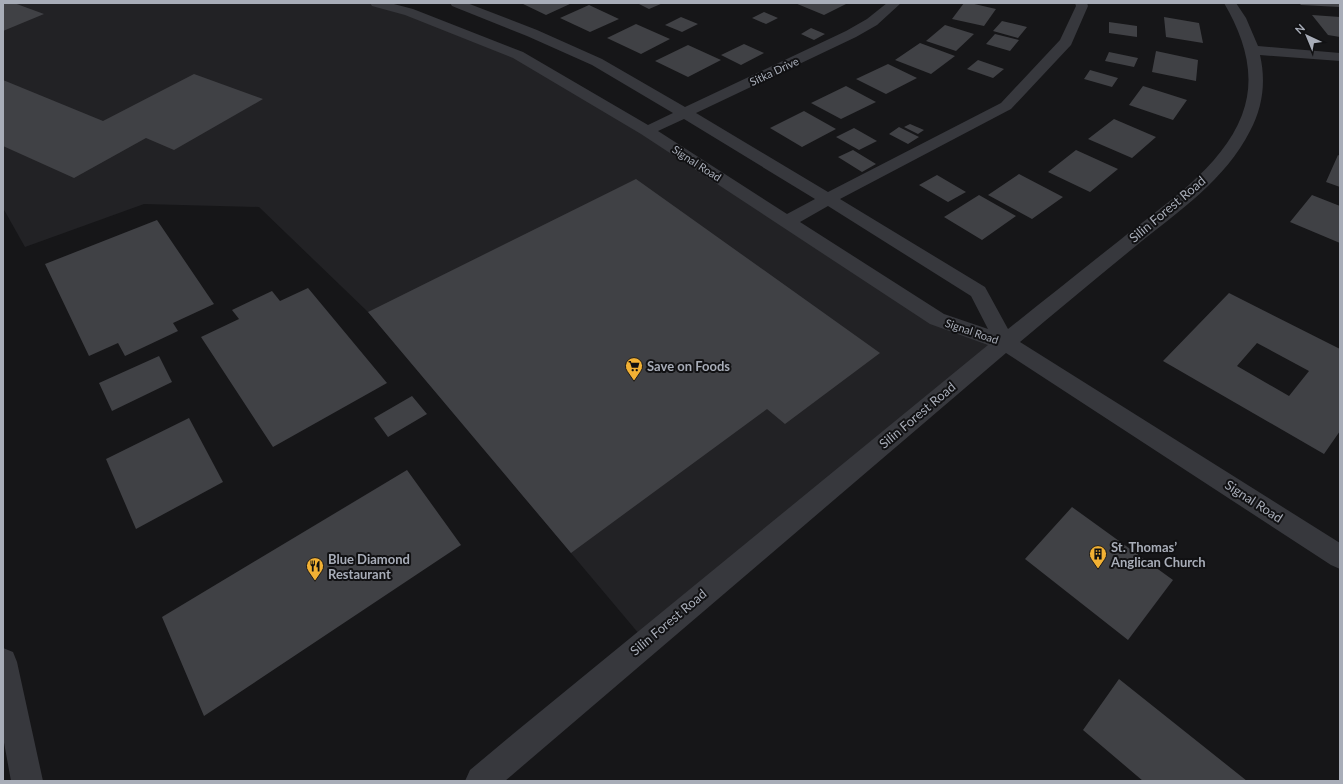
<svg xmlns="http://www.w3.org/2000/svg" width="1343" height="784" font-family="Lato,sans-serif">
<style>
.built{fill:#222225}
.building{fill:#404145;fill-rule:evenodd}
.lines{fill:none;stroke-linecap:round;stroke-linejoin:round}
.minor{fill:#37383d;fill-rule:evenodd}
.labels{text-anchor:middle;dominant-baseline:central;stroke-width:4;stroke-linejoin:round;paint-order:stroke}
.far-street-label{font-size:11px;fill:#a8adb8;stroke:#111113}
.street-label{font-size:13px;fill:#a8adb8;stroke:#111113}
.poi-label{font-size:13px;font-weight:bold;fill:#a8adb8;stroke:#111113;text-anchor:start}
</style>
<rect width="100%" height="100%" fill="#161618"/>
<path class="built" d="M3,3H376L518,55L937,319L1006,343L645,641L368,312L259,207L144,204L25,247L3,208Z"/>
<path class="building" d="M3,3H14L44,14L3,31Z
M521,3H572L546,15Z
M637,3H663L649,9Z
M795,3H842L846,4L824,15Z
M964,3H970L996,9L984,26L952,19Z
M1299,3H1340V7L1301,5Z
M589,5L619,19L590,32L560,18Z
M764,12L778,18L766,24L752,18Z
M1312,15L1340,17V37L1328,35Z
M681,17L698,24L682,32L665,25Z
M1164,17L1199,23L1203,43L1166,37Z
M1002,21L1027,27L1018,38L993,31Z
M1109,22L1137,26V37L1109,33Z
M636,24L670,39L641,54L607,38Z
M945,25L974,34L956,51L926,41Z
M811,28L825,34L814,40L801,34Z
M995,34L1019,40L1010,51L986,44Z
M920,43L955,56L931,74L895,60Z
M744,44L764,53L741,65L721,55Z
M688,45L721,60L688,77L655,61Z
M1156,51L1198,60L1196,81L1152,72Z
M1109,52L1138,58L1134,67L1105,61Z
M978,60L1004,69L993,78L967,69Z
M888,64L917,78L886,94L856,79Z
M1090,70L1118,78L1112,87L1084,79Z
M194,74L263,99L174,150L146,138L74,178L3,146V80L103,121Z
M846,86L876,102L841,119L811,103Z
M1143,86L1187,100L1173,120L1129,105Z
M804,111L836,129L802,147L770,128Z
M1114,119L1156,137L1132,158L1088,139Z
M910,124L924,130L918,134L904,127Z
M899,127L919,137L908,144L889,134Z
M854,128L877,141L859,150L836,137Z
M853,150L876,164L862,172L838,157Z
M1076,150L1118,169L1090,192L1048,172Z
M1338,155L1340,156V187L1326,182Z
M1019,174L1063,197L1032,219L988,195Z
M937,175L966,192L948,202L919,185Z
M636,179L880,353L785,424L767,409L571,553L368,312Z
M979,195L1016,216L982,240L944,217Z
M1312,195L1340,206V243L1290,222Z
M157,220L214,304L173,323L178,331L125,356L118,343L89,356L45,264Z
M308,288L387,383L273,447L201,337L239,319L232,310L272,291L280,301Z
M1229,293L1340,349V431L1324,454L1163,361ZM1257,343L1309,371L1289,396L1237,366Z
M159,356L172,382L112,411L99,383Z
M412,396L427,414L388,437L374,418Z
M189,418L223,482L136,529L106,459Z
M407,470L461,545L204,716L162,617Z
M1072,507L1173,580L1128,640L1025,559Z
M1119,679L1247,781H1143L1083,730Z"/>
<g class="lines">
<path class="minor" d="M370,3H390L413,9L523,52L648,125L673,113L592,65L527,36L452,6L450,3H467L537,30L602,59L685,107L846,31L867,19L887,3H901L877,25L856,37L696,113L828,192L1001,103L1060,40L1076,6L1075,3H1087L1088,6L1071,45L1011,109L840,199L985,287L1008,329C1046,299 1083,269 1120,240C1162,206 1222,168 1242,115C1257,76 1244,37 1224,3H1236L1246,18L1258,46L1340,53V61L1260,55C1266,81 1263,107 1250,131C1226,179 1178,212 1137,245C1098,277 1059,309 1020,342L1340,543V569L1331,565L1006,353L505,781H465L470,770L513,734L988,345L930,324L641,134L513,58L405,15L372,6ZM684,119L815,199L787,214L658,131ZM828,206L971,296L988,329L944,314L800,222Z
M3,648L13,652L17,662L43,781H11L3,737Z"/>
</g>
<defs>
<g id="supermarket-pin" transform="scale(0.9)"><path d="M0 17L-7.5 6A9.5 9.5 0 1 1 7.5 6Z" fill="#f2b134" stroke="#111113"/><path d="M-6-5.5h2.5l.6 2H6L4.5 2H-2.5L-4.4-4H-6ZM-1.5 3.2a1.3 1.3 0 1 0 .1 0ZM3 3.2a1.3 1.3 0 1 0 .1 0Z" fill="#111"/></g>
<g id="building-pin" transform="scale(0.9)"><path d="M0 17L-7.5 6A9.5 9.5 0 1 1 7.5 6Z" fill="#f2b134" stroke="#111113"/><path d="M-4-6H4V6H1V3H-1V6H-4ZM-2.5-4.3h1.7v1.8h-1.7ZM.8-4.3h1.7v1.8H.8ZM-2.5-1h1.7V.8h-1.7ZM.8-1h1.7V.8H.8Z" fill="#111"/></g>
<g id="restaurant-pin" transform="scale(0.9)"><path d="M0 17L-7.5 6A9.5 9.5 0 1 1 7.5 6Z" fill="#f2b134" stroke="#111113"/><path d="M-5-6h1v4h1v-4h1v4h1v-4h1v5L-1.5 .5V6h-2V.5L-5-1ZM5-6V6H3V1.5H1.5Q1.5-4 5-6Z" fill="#111"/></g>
</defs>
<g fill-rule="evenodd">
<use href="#supermarket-pin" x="634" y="366"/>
<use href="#building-pin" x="1098" y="554"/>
<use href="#restaurant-pin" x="315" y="566"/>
</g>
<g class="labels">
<g class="far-street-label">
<text transform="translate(774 71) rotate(-25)">Sitka Drive</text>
<text transform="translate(697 163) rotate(33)">Signal Road</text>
<text transform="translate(972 331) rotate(19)">Signal Road</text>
</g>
<g class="street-label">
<text transform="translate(1167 209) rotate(-40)">Silin Forest Road</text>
<text transform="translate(917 415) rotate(-40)">Silin Forest Road</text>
<text transform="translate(1254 501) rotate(33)">Signal Road</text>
<text transform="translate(668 622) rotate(-40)">Silin Forest Road</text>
</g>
<g class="poi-label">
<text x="647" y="366">Save on Foods</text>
<text x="1111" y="547">St. Thomas’<tspan x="1111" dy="15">Anglican Church</tspan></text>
<text x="328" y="559">Blue Diamond<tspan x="328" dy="15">Restaurant</tspan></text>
</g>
</g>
<rect width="1343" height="784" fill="none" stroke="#a8adb8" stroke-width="8"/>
<g transform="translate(1307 36) rotate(316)" stroke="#111113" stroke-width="3" paint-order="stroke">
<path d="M0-3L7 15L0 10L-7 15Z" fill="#a8adb8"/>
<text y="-6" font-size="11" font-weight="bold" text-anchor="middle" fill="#a8adb8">N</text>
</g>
</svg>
